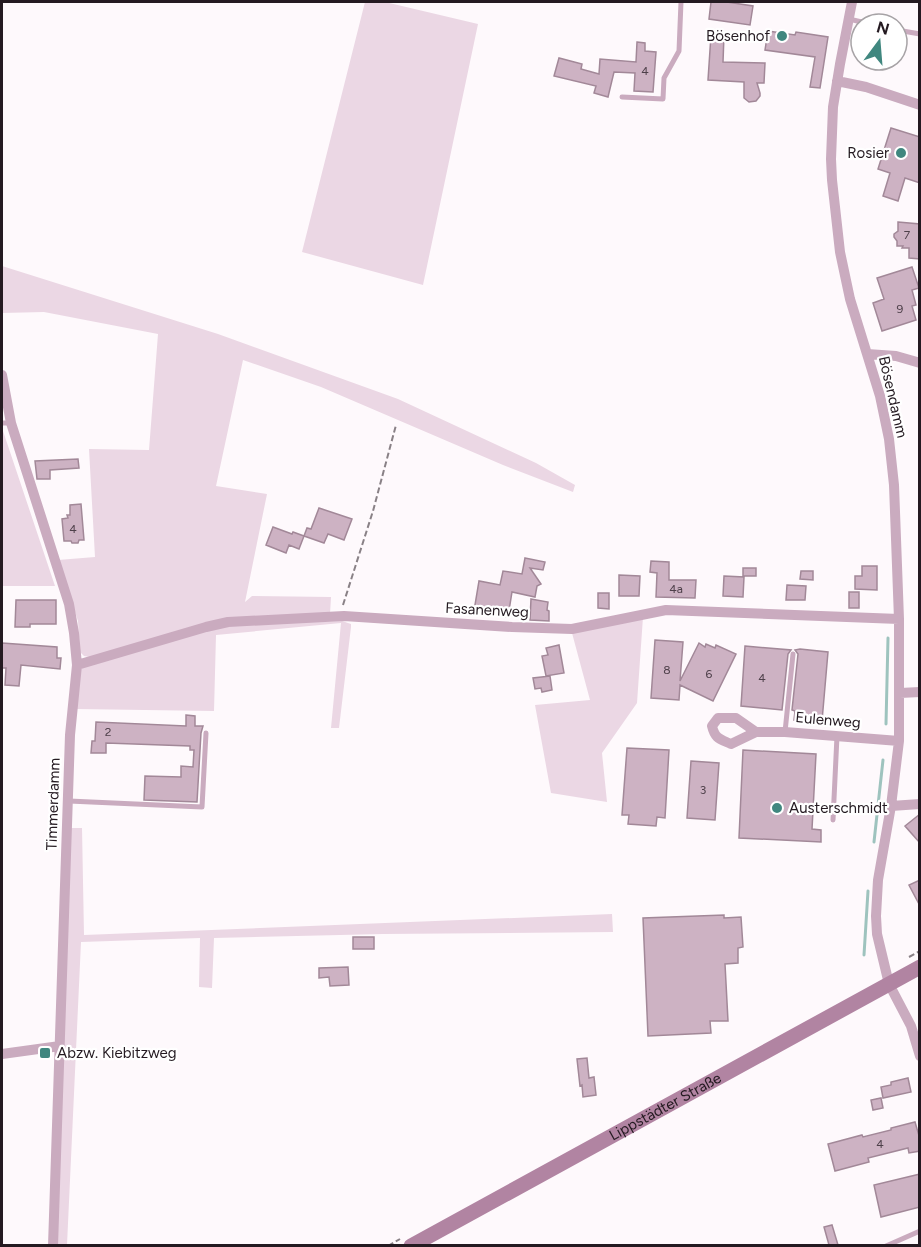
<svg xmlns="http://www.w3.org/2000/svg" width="921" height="1247" font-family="Figtree,sans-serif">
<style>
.green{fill:#ebd7e4}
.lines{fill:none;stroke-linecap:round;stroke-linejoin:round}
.stream{stroke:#9ec3be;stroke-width:3}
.building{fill:#cdb2c3;stroke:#a28898;stroke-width:1.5}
.path{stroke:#898186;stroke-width:2;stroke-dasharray:6 3;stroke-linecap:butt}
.service{stroke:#caabbf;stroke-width:5}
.minor{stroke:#caabbf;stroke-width:10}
.secondary{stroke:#b184a2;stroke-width:15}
.poi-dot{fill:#40877f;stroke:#fff;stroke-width:2}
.labels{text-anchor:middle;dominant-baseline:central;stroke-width:4.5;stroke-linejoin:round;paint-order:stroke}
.number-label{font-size:12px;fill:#4e404a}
.poi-label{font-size:15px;fill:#241a21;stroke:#fff;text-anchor:end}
.street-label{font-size:15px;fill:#241a21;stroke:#fff}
</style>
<rect width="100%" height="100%" fill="#fef9fc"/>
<path class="green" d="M365,2H385L478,24L423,285L302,252Z
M2,266L218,334L398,399L536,463L575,485L573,492L503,465L321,387L243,360L216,486L267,494L245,602L252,596L331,597L330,614L227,618L90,657L84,656L80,652L78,621L58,560L95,557L89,449L149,450L158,334L44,312L2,313Z
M2,428L55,586H2Z
M643,617L637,703L602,753L607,802L551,793L535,705L590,700L572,633Z
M342,621L351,624V627L339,728H331L341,623L216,635L214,711L76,709L81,668L228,624Z
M71,828H82L84,935L612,914L613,932L383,934L214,938L212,988L199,987L200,938L81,942L67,1245L54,1246Z"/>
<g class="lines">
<path class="stream" d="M886,724L888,638
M874,842L883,760
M864,955L868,891"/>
</g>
<path class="building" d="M711,2H727L753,6L750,25L709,19Z
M768,31L795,35L796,32L828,37L820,88L810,87L815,57L765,50Z
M711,35H724L723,62L765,63L764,83H757L760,93V96L756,101L749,102L744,98V82L708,80Z
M637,42L645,43V51L656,52L653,92L634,91L635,73L614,72L608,97L594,93L596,86L554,76L559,58L582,64L581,69L599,74L600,59L636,62Z
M891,128L920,137V183L905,178L898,201L883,196L890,173L878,169Z
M898,222L920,224V259L909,258V248H902L903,246H897V241L894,237V234L898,231Z
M912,267L919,288L912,290L916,305L912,306L916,320L882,331L873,303L884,299L877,278Z
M78,459L79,468L50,470V479H37L35,461Z
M81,504L84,540H79L78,543H72L71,541H64L62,519L68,518L67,515H70V505Z
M319,508L352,519L344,540L328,534L324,543L304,536L307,528L311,529Z
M273,527L292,534L293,532L304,536L299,549L289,545L286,553L266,545Z
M525,558L545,562L543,570L530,568L541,584L537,586L535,597L512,592L508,617L474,611L479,581L500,585L503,571L522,574Z
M651,561L669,562V580H696L695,598L656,597L657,573L650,572Z
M862,566H877V590L855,589V576H862Z
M743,568H756V576H743Z
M801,571H813V580L800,579Z
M619,575L640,576L639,596H619Z
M724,576L744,577L743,597L723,596Z
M787,585L806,586L805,600H786Z
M849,592H859V608H849Z
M598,593H609V609L598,608Z
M531,599L548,602L547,610L549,611V621L530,620Z
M16,600H56V624H30V627H15Z
M655,640L683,642L680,681L699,643L705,647L706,644L715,648L716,645L736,654L713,701L680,685L679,700L651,698Z
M2,643L57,647V658H61L60,669L21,665L19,686L5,685L6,668H2Z
M559,645L564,673L546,676L542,656L548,655L546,648Z
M745,646L791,650L788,654L782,710L741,706Z
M800,649L828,652L822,721L794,720L795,711L792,710L798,654L795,650Z
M550,676L552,690L542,692L541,688L535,689L533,678Z
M186,715L195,716V726H203L201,733L197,802L144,800L145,776L181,777V766L193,767L194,750H190V746L106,743V753H91L92,741H95L96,722L186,726Z
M627,748L669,750L665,818L657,817L656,826L628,824L629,815H622Z
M743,750L816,754L812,829L821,830V842L739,838Z
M691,761L719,763L715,820L687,818Z
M920,814V843L905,826Z
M920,880V906L909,885Z
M724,915V918L741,917L743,947L738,948V963L725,964L728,1021H710L711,1033L648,1036L643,918Z
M353,937H374V949H353Z
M348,967L349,985L330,986L329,977L319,978V968Z
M587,1058L589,1078L594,1077L596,1095L583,1097L582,1085L580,1086L577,1059Z
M908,1078L911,1092L883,1098L881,1087L891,1085V1082Z
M881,1098L883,1108L873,1110L871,1100Z
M915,1122L920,1139V1151L909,1153L908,1148L868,1158L869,1162L835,1171L828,1144L862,1135L863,1137L891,1130V1128Z
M920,1174V1207L881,1217L874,1185Z
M832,1225L838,1245H829L824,1227Z"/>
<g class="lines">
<path class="path" d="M343,605L373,511L396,425
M909,957L920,951
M388,1246L400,1239"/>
<path class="service" d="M849,19L870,24
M897,30L920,34
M622,97L663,99L664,78L679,51L681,2
M2,423H11
M785,732L793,654
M69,801L202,807L206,733
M833,820L837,736
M886,1246L920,1231"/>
<path class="minor" d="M852,2L840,64L833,107L831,159L832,180L840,252L850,299L880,396L889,439L894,485L899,619V741L891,806L878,880L876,916L877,934L889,984L911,1026L920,1056
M837,81L866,87L920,105
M867,354L896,356L920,363
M2,375L11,423L69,604L74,633L77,665L70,735L53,1246
M77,665L206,627L228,622L344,616L512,627L572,629L666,610L899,619
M900,693L920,692
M756,732L731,744C720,739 715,739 712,726L718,718H736L756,732H785L899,741
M891,806L920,804
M2,1054L60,1046"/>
<path class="secondary" id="s1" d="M411,1246L920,967"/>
</g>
<g class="poi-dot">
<circle cx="782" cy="36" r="6"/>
<circle cx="901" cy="153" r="6"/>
<circle cx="777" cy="808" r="6"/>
<rect x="39" y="1047" width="12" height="12" rx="3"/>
</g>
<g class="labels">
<g class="number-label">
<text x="645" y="71">4</text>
<text x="907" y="235">7</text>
<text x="900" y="309">9</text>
<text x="73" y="529">4</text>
<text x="676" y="589">4a</text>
<text x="667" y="670">8</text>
<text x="709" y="674">6</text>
<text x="762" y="678">4</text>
<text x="108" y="732">2</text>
<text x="703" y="790">3</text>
<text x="880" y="1144">4</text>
</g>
<g class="poi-label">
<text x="770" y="36">Bösenhof</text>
<text x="889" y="153">Rosier</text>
<text x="789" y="808" text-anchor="start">Austerschmidt</text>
<text x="57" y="1053" text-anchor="start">Abzw. Kiebitzweg</text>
</g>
<g class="street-label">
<text transform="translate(893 397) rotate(77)">Bösendamm</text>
<text transform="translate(487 610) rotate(3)">Fasanenweg</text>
<text transform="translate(828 720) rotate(5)">Eulenweg</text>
<text transform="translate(53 804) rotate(-88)">Timmerdamm</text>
<text stroke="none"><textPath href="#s1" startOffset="290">Lippstädter Straße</textPath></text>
</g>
</g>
<rect width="921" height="1247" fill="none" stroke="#241a21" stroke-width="6"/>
<g transform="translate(879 42) rotate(16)"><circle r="28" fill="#ffffff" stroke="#a7a3a6" stroke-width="1.5"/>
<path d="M0-4.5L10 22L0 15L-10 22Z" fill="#40877f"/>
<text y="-9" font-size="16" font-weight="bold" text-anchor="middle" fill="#241a21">N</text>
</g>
</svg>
